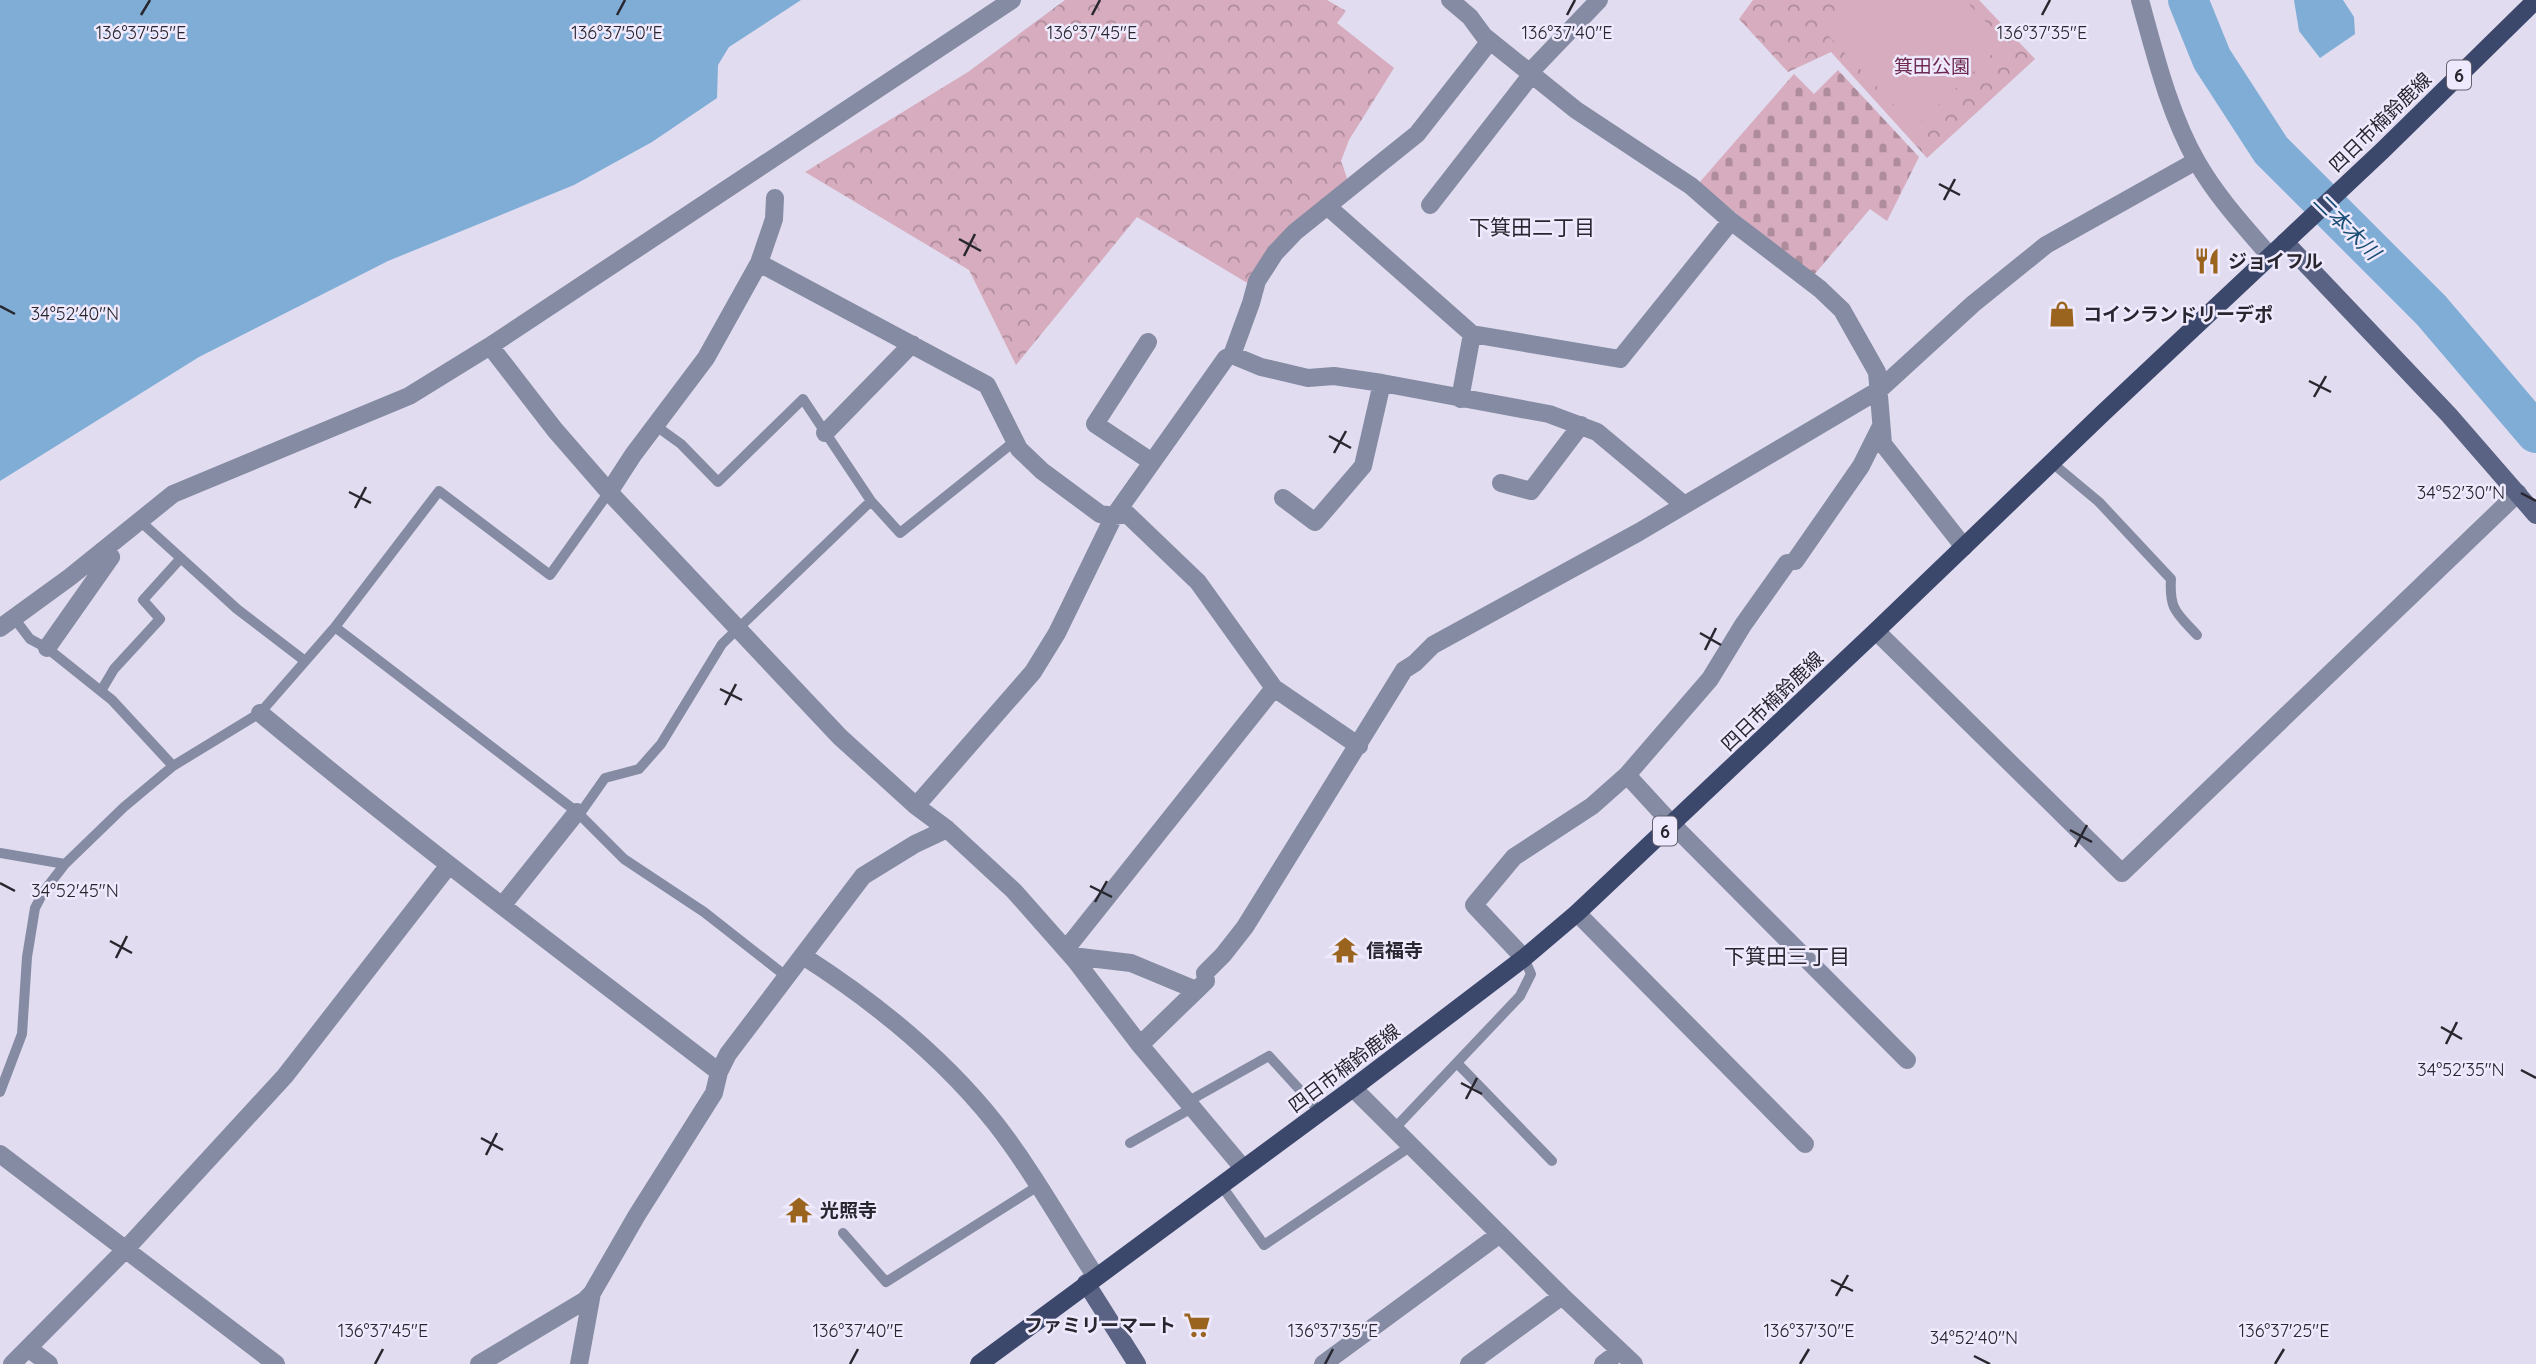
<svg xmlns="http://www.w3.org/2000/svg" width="2536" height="1364" font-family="Quicksand,'Noto Sans JP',sans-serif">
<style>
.cemetery{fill:url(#cemetery-stones)}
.park{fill:url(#park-crowns)}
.garden{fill:#d6acbe}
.water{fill:#7fadd5}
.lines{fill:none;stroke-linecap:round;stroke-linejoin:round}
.river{stroke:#7fadd5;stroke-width:40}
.lane{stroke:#848ba2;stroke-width:10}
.street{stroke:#848ba2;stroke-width:18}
.secondary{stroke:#5a6383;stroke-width:18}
.primary{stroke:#3c476c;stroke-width:18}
.ticks{fill:none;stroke:#28262e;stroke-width:2.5}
.labels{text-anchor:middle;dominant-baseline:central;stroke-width:5;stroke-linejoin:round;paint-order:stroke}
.shield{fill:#eee9fd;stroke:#63606c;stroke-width:2}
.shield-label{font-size:18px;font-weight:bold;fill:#28262e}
.park-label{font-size:19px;fill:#6e2a4f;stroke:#eee9fd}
.street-label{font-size:19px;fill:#28262e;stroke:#eee9fd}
.poi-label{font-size:19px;font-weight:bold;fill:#28262e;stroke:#eee9fd;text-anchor:start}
.water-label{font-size:21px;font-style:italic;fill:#1a4e74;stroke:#eee9fd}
.neighbourhood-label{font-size:21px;fill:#28262e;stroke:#eee9fd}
.ticks-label{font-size:18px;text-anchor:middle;fill:#28262e;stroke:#eee9fd;stroke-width:5;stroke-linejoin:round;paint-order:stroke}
</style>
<defs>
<pattern id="cemetery-stones" width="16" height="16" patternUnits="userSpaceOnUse" patternTransform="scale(1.75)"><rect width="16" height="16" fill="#d6acbe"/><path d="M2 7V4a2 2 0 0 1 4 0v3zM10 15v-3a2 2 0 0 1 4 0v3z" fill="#ae8c9b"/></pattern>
<pattern id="park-crowns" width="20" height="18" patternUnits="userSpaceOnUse" patternTransform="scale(1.75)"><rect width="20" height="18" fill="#d6acbe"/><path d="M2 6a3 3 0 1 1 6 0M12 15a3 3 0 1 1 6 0" fill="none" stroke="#ae8c9b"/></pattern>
</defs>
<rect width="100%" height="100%" fill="#e1dcf0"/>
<path class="cemetery" d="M1838,70L1919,157L1887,221L1870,209L1813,276L1699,183L1794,74L1814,94Z"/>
<path class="park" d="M1065,0H1327L1346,11L1337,23L1394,68L1349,140L1341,161L1348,181L1249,284L1137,217L1016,365L969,270L805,172L968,72Z
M1753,0H1979L2035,59L1927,158L1831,52L1788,72L1739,19Z"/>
<path class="garden" d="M1862,0H1965L2005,42L1915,127L1826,33Z"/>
<path class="water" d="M0,0H801L729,47L718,65L717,98L652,142L574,185L388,261L199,357L0,481Z
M2294,0H2343L2354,17L2355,34L2320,58L2299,31Z"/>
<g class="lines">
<path class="river" d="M2188,0L2212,59L2271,150L2431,310L2536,433"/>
<path class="lane" d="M656,426L681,444L718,482L803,399L871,501L900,533L1015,441
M2051,462L2099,502L2171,579C2169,610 2177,613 2197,635
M140,521L237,609L305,661
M14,618L30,639L47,648L112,700L173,766
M335,627L577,812L624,859L704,912L787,977
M101,691L114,669L160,619L143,600L181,558
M579,815L605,778L639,769L661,744L722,644L871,501
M0,853L65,864
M1457,1063L1552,1161
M0,1092L22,1034L27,957L35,908L44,891L65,864L124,807L173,766L260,713L335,627L439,491L550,575L609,492
M1187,1102L1269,1056L1320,1112
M1394,1129L1520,996L1531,974L1524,958
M1130,1143L1192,1108
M1221,1185L1264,1245L1411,1146
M843,1233L886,1282L1038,1186"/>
<path class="street" d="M1450,0L1470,17L1484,36L1576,110L1691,186L1731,221L1820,289L1842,310L1877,372L1883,444L1964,547
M2140,0C2155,54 2169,113 2197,162C2217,197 2244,226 2270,256
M1530,72L1599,0
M1430,205L1532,74
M1327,206L1472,334
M759,263L774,219L775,198
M1148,342L1095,424L1152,462
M490,346L555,430L609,492L840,737L916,806L947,829L1014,891L1075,960L1140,1045L1243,1168
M1232,355L1261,367L1308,378L1334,376L1382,383L1549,414L1597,432L1683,504
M1460,399L1472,334L1620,359L1731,221
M825,433L912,344
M1501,483L1531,491L1581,425
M609,492L633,455L706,358L759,263L987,385L1019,449L1042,471L1100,514L1114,516L1127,514L1198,582L1274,688L1359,746
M1283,498L1315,522L1363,466L1382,383
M1795,561L1861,466L1880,428
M0,628L70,577L173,494L409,396L490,346L1012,0
M1876,631L2122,873L2518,493
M47,648L111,557L105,549
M260,713C409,837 565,954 719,1072
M1627,775L1672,824L1907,1060
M916,806L1033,672L1057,633L1114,516L1226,358L1232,355L1251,303L1257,281L1275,253L1295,232L1417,134L1490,41
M502,906L577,812
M1577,913L1805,1144
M1066,949L1274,688
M803,956C875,1002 943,1057 996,1124C1033,1172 1063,1226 1096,1277
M1072,956L1131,963L1196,990
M1524,958L1474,905L1514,857L1592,806L1627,775L1710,679L1743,625L1787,563
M1140,1045L1206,981L1205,973L1223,955L1245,927L1404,670L1415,663L1433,645L1639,532L1879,390L1973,304L2046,245L2196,161
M1353,1088L1562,1296L1634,1364
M0,1154L276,1364
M28,1348L49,1364
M12,1364L126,1249L285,1076L449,865
M479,1364L584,1301L592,1293
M579,1364L592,1293L637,1215L714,1093L719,1072L728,1054L863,876L915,844L947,829
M1323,1364L1500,1234
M1469,1364L1562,1296
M1603,1364L1620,1351"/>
<path class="secondary" d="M2285,242L2449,415L2536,515
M1086,1283L1137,1364"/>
<path class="primary" d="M979,1364L1353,1088L1524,958L1577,913L1876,631L2102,414L2382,151L2536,0"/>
</g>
<path class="ticks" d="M141,15L150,0M617,15L625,0M1092,15L1100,0M1567,15L1575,0M2042,15L2050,0M1939,184L1960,195M1944,200L1955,179M959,239L981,251M964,256L975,234M0,306L15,314M2309,381L2331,392M2314,397L2326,376M1329,436L1351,448M1334,453L1346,431M349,492L371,503M2521,493L2536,501M355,508L366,487M1700,633L1721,645M1705,650L1716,628M720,689L742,700M725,705L736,684M2070,830L2092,842M2075,847L2087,825M0,883L15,891M1090,886L1112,897M1095,902L1107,881M110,941L132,953M116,958L127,936M2441,1027L2462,1039M2446,1044L2457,1022M2521,1070L2536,1078M1461,1083L1482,1094M1466,1099L1477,1078M481,1138L503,1150M486,1155L497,1133M1831,1280L1853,1291M1836,1296L1848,1275M1974,1356L1990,1364M375,1364L383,1349M850,1364L858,1349M1325,1364L1333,1349M1800,1364L1809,1349M2275,1364L2284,1349"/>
<defs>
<g id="restaurant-bare" transform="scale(2.1)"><path d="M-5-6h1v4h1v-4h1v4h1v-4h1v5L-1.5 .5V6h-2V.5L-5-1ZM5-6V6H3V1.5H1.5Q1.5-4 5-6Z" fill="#9b641e" stroke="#eee9fd" stroke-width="2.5" paint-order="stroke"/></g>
<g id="shop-bare" transform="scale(2.1)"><path d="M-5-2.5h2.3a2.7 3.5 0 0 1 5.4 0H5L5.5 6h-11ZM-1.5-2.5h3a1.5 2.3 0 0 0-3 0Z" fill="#9b641e" stroke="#eee9fd" stroke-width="2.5" paint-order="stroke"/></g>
<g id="temple-bare" transform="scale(2.1)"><path d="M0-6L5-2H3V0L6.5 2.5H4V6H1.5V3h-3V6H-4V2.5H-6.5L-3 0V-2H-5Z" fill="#9b641e" stroke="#eee9fd" stroke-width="2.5" paint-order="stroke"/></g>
<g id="supermarket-bare" transform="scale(2.1)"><path d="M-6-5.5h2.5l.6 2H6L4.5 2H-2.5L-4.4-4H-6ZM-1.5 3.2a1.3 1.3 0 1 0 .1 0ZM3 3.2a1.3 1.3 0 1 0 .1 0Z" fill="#9b641e" stroke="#eee9fd" stroke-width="2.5" paint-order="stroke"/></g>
</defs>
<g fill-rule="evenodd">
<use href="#restaurant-bare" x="2207" y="261"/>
<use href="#shop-bare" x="2062" y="314"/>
<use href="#temple-bare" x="1345" y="950"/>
<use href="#temple-bare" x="799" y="1210"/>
<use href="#supermarket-bare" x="1197" y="1325"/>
</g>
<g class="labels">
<g class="shield">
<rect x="2447" y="60.5" width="24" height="29" rx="5"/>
<rect x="1653" y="816.5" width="24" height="29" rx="5"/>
</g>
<g class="shield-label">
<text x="2459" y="75">6</text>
<text x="1665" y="831">6</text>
</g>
<g class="park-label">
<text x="1932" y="66">箕田公園</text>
</g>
<g class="street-label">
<text transform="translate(2380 122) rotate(-44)">四日市楠鈴鹿線</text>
<text transform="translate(1772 701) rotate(-44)">四日市楠鈴鹿線</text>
<text transform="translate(1344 1068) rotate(-37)">四日市楠鈴鹿線</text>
</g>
<g class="poi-label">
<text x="2228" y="261">ジョイフル</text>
<text x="2083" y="314">コインランドリーデポ</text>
<text x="1366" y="950">信福寺</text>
<text x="820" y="1210">光照寺</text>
<text x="1176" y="1325" text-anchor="end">ファミリーマート</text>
</g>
<g class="water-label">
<text transform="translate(2347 226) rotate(45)">二本木川</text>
</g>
<g class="neighbourhood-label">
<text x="1532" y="227">下箕田二丁目</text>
<text x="1787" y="956">下箕田三丁目</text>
</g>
</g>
<g class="ticks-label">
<text x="141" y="39">136°37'55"E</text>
<text x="617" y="39">136°37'50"E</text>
<text x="1092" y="39">136°37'45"E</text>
<text x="1567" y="39">136°37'40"E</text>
<text x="2042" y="39">136°37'35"E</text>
<text x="75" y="320">34°52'40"N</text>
<text x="2461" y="499">34°52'30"N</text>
<text x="75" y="897">34°52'45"N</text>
<text x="2461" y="1076">34°52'35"N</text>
<text x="383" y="1337">136°37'45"E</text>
<text x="858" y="1337">136°37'40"E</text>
<text x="1333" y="1337">136°37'35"E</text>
<text x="1809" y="1337">136°37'30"E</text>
<text x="2284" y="1337">136°37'25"E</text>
<text x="1974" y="1344">34°52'40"N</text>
</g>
</svg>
